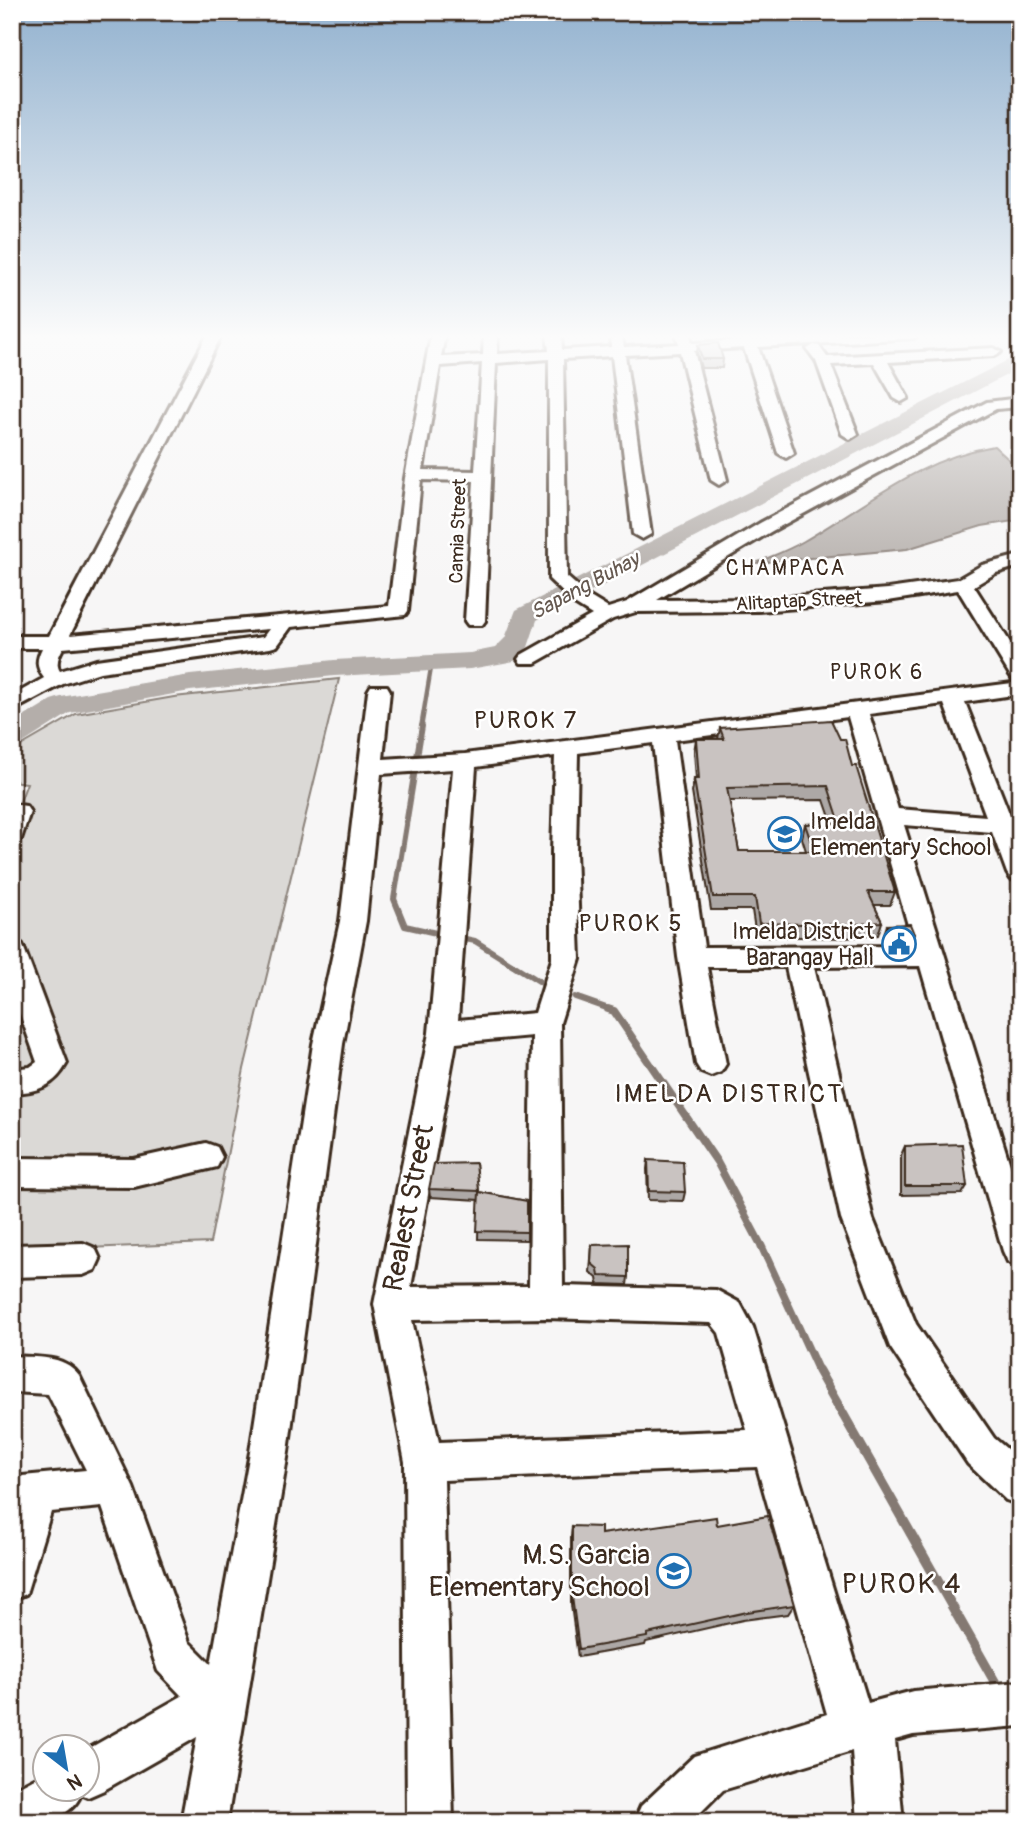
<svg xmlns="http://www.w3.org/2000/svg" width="1032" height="1834" font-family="Pangolin,sans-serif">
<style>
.green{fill:#dbd9d6;stroke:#8b827a;stroke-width:2}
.water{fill:#b4aeaa;stroke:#847972;stroke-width:2}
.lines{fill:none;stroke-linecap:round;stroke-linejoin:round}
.stream-far3{stroke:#847972;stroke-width:4.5}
.stream-far2{stroke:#847972;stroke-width:6}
.stream-far1{stroke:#847972;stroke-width:8}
.stream{stroke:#847972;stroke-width:10}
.river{fill:#b4aeaa;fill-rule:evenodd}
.minor-casing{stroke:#3b2a1e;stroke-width:6}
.minor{fill:#fff;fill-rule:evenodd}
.wall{fill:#ada8a6;stroke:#3b2a1e;stroke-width:2;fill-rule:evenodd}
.building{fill:#c9c3c1;stroke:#3b2a1e;stroke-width:2;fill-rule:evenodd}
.labels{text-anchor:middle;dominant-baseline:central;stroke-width:5;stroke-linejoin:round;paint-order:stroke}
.far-street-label{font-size:19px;fill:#3b2a1e;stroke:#fff}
.far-neighbourhood-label{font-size:21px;letter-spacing:2px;fill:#3b2a1e;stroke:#fff}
.far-water-label{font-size:21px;font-style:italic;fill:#65584f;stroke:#fff}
.poi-label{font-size:23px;fill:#3b2a1e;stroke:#fff;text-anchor:start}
.neighbourhood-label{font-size:24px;letter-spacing:2px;fill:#3b2a1e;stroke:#fff}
.quarter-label{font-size:26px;letter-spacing:2px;fill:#3b2a1e;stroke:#fff}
.near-street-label{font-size:28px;fill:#3b2a1e;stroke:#fff}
.near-poi-label{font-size:28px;fill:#3b2a1e;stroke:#fff;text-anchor:end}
.near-neighbourhood-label{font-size:28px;letter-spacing:2px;fill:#3b2a1e;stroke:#fff}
</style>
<rect width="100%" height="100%" fill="#f7f6f6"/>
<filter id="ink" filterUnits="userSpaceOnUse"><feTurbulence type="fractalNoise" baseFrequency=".0143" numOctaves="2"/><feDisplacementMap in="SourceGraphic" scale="14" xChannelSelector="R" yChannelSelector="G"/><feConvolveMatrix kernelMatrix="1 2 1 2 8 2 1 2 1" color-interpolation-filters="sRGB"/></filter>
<g filter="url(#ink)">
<path class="green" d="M339,679L244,1069L210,1243L12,1251V823L27,783L12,781V751L76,714L174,697Z"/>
<path class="water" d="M994,446L1020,470V520L982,526L907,549L756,563C772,556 789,550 804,541C868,504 918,459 994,446Z"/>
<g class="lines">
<path class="stream-far3" d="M421,728L432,662"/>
<path class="stream-far2" d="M422,726L394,899L405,926L445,935
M456,937L475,941L550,988
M575,997L612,1010"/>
<path class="stream-far1" d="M608,1009L614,1011L717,1162L761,1245L819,1372"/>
<path class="stream" d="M818,1370L999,1689"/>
<path class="river" d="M1020,354V368L537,620L528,647L514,661L504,663L470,669L334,676L190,691L70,713L23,743L12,746V724L51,700L61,697L190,675L334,660L470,653L495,648L505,638L516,610Z"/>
<g class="minor-casing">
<path id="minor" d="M208,334H222L70,635L389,606L405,478L431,334H445L441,357L483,355L484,334H498L497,354L549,351L547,334H561L562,350L611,347V334H621L624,347L679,344L676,334H690L692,343L848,334H921L914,338L758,347L794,453L786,458L778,453L744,348L694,351L727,480L719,485L711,480L680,352L625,355L651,534L642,539L633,534L612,356L563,359L567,577L590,597L608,608L627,602L760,523L987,402L1020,398V407L996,409L772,531L657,600L758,599L888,589L958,579L982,565L1020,555V566L996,573L974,586L1020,658V681L1013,679L1010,675L958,590L888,601L758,611L636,612L613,619L535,663H521L518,659L521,655L592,615L576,605L549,579V359L496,363L485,621L482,625H468L465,621L474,481L421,480L408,611L405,615L291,627L277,646L270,648L100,672L63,684L12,711V696L44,678C36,667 36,660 42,648H12V636H49ZM482,363L475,471L423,470L440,366ZM269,629L263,637L96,660L60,671C55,664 59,655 63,648Z
M814,345L819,346L827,357L994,348L1001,352L994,356L888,362L908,398L901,402L894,398L874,363L831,365L858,434L850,439L842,434L816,361L807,349Z
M1020,682V694L965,702L1011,818L1020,819V833L1017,834L1020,840V882L1011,879L1007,873L992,832L904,825L1020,1197V1266L1008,1262L1003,1251L920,966L814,967L873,1219L916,1324L994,1438L1020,1460V1505L1006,1500L968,1464L890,1347L841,1219L786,967H707L726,1064L721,1072L711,1076L701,1072L696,1064L678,957L653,743L578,753L576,852L580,959L560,1023L563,1286L716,1290L740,1303L753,1327L868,1703L913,1691L1020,1682V1726L913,1735L895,1740L903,1822H857L852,1751L723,1790L691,1822H634L641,1806L694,1756L827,1714L757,1467L444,1480L453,1822H407L405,1462L374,1304L429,1033L453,769L381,774L366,921L343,1044L288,1452L227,1822H181L197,1737L104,1790L88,1797L81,1794C70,1821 38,1822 12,1822V1790L46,1772V1788H88V1749L182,1696L158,1671L102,1507L51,1512L26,1594L12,1600V1477L86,1470L48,1394L12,1392V1356C37,1358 63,1354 79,1375L133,1487L189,1642L211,1664L250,1452L313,1044L340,921L368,691L371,686H387L390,691L383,759L465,754ZM944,704L986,816L898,809L869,714ZM848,717L914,946L704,947L675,740ZM555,756L552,852V959L535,1013L458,1020L476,767ZM532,1036L529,1286L411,1287L456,1043ZM546,1318L711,1323L719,1333L747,1430L439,1442L412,1320Z
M12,804L26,806L30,812L21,839L12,841Z
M12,941L22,944L25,951L67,1063C55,1086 38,1092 12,1093V1069L30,1067L37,1062L12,991Z
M206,1143L217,1147L222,1157L217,1167L134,1187L12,1186V1158L134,1159Z
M83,1243L95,1248L100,1259L95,1270L83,1275L12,1277V1245Z"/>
</g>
<use href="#minor" class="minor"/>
</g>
<path class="wall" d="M768,334H806L770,336Z
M698,345L723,359L722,368H701L697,353Z
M720,728L852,766L895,892L890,905H874L882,922L878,935L845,938L756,936L752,910H711L692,792L694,779H696L694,752L696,739H718ZM824,800L832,823L805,824L802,838L806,851H739L729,801Z
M887,925L914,934L911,943H887L884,934Z
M905,1146L967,1186L962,1194L901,1195V1155Z
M648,1160L685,1192L683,1201L648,1200L647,1169Z
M476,1163L479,1192L527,1201V1240L478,1239L479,1200L430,1197L429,1189Z
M592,1245L628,1277L627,1285L598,1284L597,1278L590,1272Z
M717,1525L794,1605L788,1614L743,1620L646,1642L645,1645L578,1657L571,1605V1536L572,1526L601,1534Z"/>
<path class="building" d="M718,343L723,359H702L698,345Z
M831,720L840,739H845L852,766H856L895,892H868L882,922L849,925L759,923L755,897H713L694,779H699L696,739H724L720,728ZM828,786L840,823L805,824L814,851H739L727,788Z
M910,924L914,934H890L887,925Z
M962,1144L967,1186H905V1146Z
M648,1160L683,1162L685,1192L649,1191Z
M476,1163L479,1191L429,1189L434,1164Z
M479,1192L527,1201V1232L477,1231Z
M628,1244V1277L599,1276L598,1269L591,1263L592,1245Z
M768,1516L794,1605L747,1612L647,1634V1637L579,1649L572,1597V1526L601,1527V1534L716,1517L717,1525Z"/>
</g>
<linearGradient id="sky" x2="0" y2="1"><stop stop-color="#93b2cf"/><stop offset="0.57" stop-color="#fbfbfb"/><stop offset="1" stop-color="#fbfbfb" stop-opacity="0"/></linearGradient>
<rect width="1032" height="591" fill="url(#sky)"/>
<defs>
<g id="school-ring" transform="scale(1.75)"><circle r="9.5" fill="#fff" stroke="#1f6fb2" stroke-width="1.5"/><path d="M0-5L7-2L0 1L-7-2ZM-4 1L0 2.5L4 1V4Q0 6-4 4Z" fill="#1f6fb2"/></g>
<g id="civic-ring" transform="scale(1.75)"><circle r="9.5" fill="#fff" stroke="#1f6fb2" stroke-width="1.5"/><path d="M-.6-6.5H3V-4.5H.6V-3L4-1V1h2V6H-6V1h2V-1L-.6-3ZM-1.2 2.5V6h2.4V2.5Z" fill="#1f6fb2"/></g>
</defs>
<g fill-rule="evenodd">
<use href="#school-ring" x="785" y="834"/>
<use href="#civic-ring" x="899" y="944"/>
<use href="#school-ring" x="674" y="1571"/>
</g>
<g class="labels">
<g class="far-street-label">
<text transform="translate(458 531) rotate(-88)">Camia Street</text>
<text transform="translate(799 601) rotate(-3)">Alitaptap Street</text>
</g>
<g class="far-neighbourhood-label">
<text x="786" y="568">CHAMPACA</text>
<text x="877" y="672">PUROK 6</text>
</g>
<g class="far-water-label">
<text transform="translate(585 586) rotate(-28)">Sapang Buhay</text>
</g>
<g class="poi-label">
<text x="810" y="821">Imelda<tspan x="810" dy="26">Elementary School</tspan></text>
<text x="874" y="931" text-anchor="end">Imelda District<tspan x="874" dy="26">Barangay Hall</tspan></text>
</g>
<g class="neighbourhood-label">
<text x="526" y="720">PUROK 7</text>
<text x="631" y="923">PUROK 5</text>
</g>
<g class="quarter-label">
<text x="729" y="1094">IMELDA DISTRICT</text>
</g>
<g class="near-street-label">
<text transform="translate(409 1208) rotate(-79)">Realest Street</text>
</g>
<g class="near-poi-label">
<text x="650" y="1555">M.S. Garcia<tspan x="650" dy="32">Elementary School</tspan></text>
</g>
<g class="near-neighbourhood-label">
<text x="902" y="1584">PUROK 4</text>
</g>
</g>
<rect width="1032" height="1834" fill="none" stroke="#fff" stroke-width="42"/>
<rect x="21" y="21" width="990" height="1792" fill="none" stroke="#3b2a1e" stroke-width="2.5" filter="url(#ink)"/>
<g transform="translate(66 1768) rotate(149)"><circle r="33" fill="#ffffff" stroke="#b1aaa5" stroke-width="2"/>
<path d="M0-5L12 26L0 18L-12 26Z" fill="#1f6fb2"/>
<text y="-10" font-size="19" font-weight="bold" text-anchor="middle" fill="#3b2a1e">N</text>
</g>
</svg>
